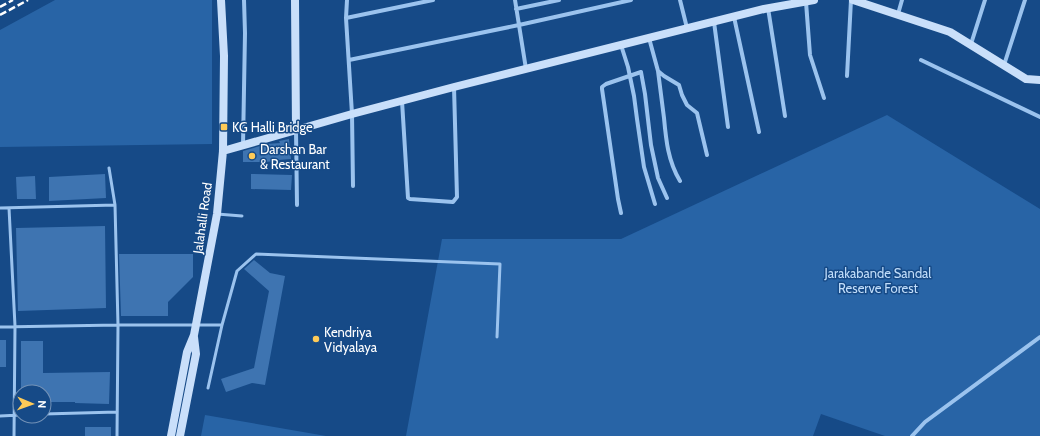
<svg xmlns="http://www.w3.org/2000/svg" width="1040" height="436" font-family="Cabin,sans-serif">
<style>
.green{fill:#2864a6}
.building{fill:#3e74b1}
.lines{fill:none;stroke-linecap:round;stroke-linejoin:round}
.lane{stroke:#9bc3ee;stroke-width:3}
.street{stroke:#9bc3ee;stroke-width:4}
.secondary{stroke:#c9dffa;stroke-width:8}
.rail{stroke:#fff;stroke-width:2.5;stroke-dasharray:7 3;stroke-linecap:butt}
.poi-dot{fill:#ffcb58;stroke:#164a87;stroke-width:1.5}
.labels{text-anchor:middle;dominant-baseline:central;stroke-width:3;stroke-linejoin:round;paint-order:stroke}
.poi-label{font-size:13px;fill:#fff;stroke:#164a87;text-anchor:start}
.street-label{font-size:13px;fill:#fff;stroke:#164a87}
.park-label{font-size:13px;fill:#c1ddfa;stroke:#164a87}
</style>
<rect width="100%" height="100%" fill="#164a87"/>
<path class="green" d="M55,0H212V144L0,147V30Z
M887,115L1040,209V436H885L821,414L813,436H406L442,239H621Z
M205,415L326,436H201Z"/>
<path class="building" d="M289,139L291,159L278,160V161L264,162H243V151L267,144L280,143L279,141Z
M105,174L106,198L49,201V177Z
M251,174L292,175L291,190L251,189Z
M35,176L36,199H17L16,177Z
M105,226L106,308L18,311L16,228Z
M119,254H193V277L168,302V316H121Z
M254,260L270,273L285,276L265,385L252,383L226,392L221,379L254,368L269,291L244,269Z
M0,340H6V367H0Z
M21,341H43V373L110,372L109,404L75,403V402H44V392H21Z
M85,427H111V436H85Z"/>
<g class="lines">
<path class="lane" d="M109,168L115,205L118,325L117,436
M0,208L115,205
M9,208L15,326L14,436
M217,214L242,216
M0,327L118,325H222
M208,388L222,325L237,271L256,254L500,264L497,337
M44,414L117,412
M0,416L20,415"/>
<path class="street" d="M347,0L346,18L352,114L353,186
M515,0L526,69
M680,0L687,28
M806,2L810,55L824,98
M768,8L785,116
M516,9L559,0
M898,14L902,0
M734,17L759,132
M346,18L433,0
M714,22L728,127
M649,38L658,71L664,76L679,85L682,95L687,105L697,113L707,155
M971,44L985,0
M621,45L628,67L634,96L637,119L644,167L655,204
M349,60L519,25L631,0
M921,60L1040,117
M1004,65L1025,0
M658,71C660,87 662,102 664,118C666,140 668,161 680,181
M847,76L851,0
M402,101L408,198L410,199L453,202L457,197L454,87
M296,130L297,205
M243,145L245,33L244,0
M621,213L618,199L602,89V87L606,84L641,72L645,94L651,145L658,178L667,198
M912,436L925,422L1040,337"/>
<path class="secondary" d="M295,0L296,130
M853,0L950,32L1026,79L1040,80
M223,151L352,114L454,87L764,9L814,0
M171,436L187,352L194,335L217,214L223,151L224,56L221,0
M180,436L196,354L194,337"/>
<path class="rail" d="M0,7L13,0
M0,15L28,0"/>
</g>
<g class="poi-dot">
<rect x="220" y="123" width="8" height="8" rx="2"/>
<circle cx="252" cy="156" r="4"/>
<circle cx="316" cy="339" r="4"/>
</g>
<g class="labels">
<g class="poi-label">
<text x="232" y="127">KG Halli Bridge</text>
<text x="260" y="149">Darshan Bar<tspan x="260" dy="15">&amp; Restaurant</tspan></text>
<text x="324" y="332">Kendriya<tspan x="324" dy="15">Vidyalaya</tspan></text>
</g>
<g class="street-label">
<text transform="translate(202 218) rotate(-82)">Jalahalli Road</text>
</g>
<g class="park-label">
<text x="878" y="273">Jarakabande Sandal<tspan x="878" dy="15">Reserve Forest</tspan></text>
</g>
</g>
<g transform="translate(32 404) rotate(92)"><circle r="19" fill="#164a87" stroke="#7392b7"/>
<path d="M0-3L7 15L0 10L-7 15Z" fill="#ffcb58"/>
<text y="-6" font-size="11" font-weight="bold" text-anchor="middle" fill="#ffffff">N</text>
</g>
</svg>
